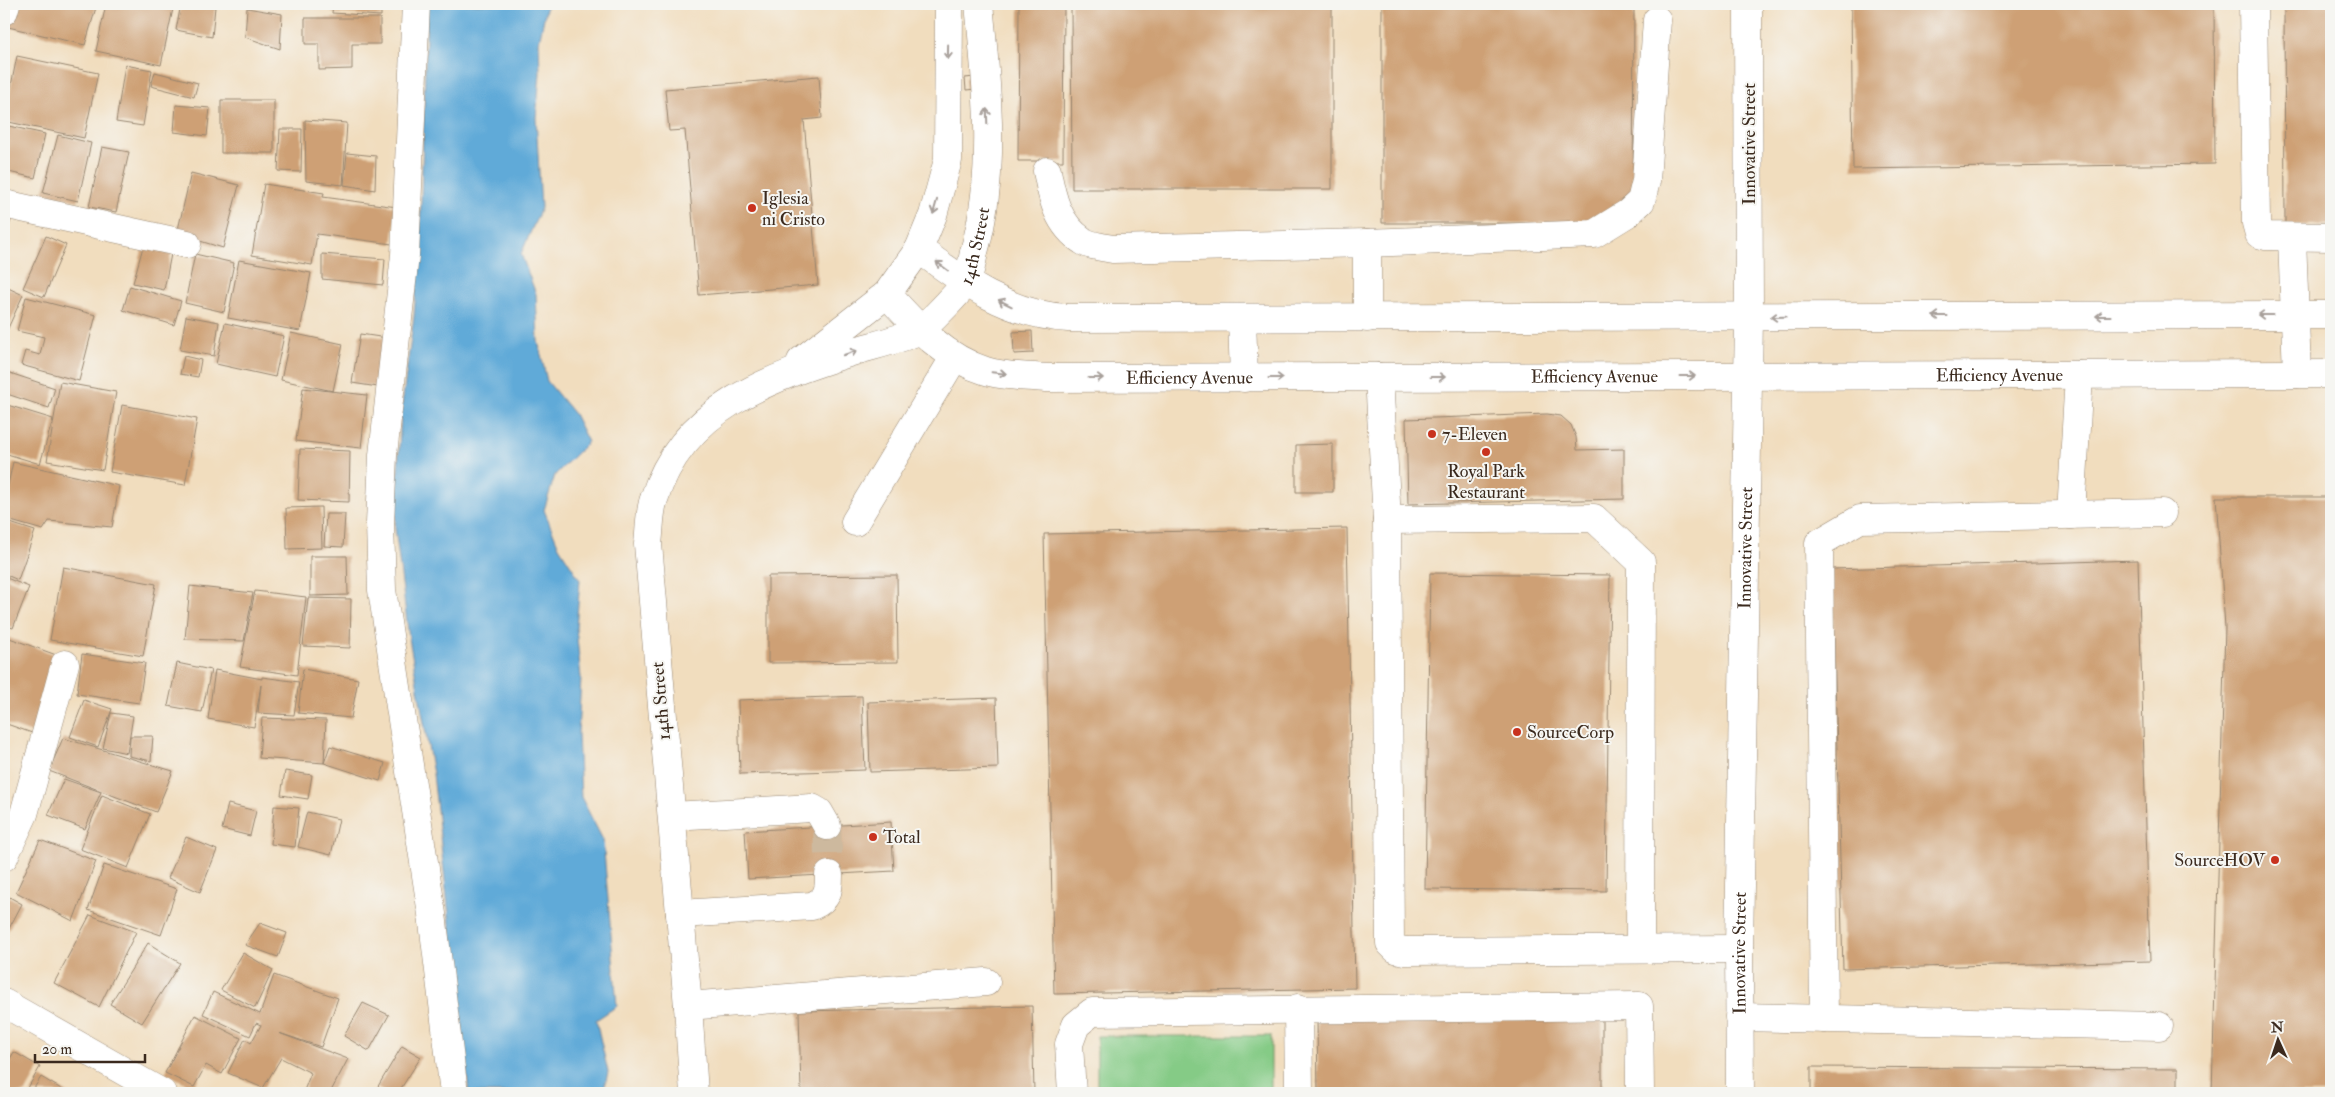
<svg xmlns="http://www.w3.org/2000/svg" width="2335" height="1097" font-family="'IM FELL Double Pica',serif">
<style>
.green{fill:#85cb86;stroke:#607a52}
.water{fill:#60aad8;stroke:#4e6a7b}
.building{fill:#cea074}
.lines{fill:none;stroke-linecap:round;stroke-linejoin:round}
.minor-tunnel{stroke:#cdb99e;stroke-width:28;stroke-dasharray:28 14;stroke-linecap:butt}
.minor-casing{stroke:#96846e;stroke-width:29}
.major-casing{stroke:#96846e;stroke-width:29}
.minor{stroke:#fff;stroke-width:28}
.major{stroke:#fff;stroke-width:28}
.oneway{stroke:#a79f9a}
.poi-dot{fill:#c8321e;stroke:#f6f6f2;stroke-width:2}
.labels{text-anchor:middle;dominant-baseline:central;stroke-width:4;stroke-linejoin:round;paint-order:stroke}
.street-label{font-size:18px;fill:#3b2a1e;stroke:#f6f6f2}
.poi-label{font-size:18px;fill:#3b2a1e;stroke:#f6f6f2;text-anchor:start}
</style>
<rect width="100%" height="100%" fill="#f6f6f2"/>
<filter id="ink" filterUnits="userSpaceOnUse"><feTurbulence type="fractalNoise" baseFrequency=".02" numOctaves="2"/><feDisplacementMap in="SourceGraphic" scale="10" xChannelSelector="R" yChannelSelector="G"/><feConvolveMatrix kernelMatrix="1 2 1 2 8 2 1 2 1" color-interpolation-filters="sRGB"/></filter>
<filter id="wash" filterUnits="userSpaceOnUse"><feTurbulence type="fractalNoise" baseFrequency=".0096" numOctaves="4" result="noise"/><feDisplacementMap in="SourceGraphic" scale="20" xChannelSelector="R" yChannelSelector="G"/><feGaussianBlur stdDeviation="1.12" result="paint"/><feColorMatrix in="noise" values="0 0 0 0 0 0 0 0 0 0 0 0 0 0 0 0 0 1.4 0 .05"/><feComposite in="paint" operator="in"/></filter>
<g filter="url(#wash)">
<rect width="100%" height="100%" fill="#f1ddbe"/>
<path class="green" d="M1097,1036H1271V1093H1097Z"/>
<path class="water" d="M427,4H547L539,42L540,73L536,118L541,208L521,254L536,294L538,341L547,381L574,414L588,442L555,475L544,510L559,547L580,580L576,628L581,678L578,734L581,797L603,840L617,1006L596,1020L608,1072L603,1093H469L433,774L409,638L395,528L401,412L414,316L420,235Z"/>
<g id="blocks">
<path class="building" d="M15,4H97L85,45L8,27Z
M106,4H174L161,65L96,51Z
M181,4L215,7L212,37L176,30Z
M333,4H381V16L332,13Z
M1019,4H1064L1063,161H1018Z
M1071,4H1332V189H1072Z
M1382,4H1634L1633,203L1607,223H1382Z
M1851,4H2214L2215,164L1853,169Z
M2284,4H2331V225H2285Z
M247,8L282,14L280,49L245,37Z
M305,18H380V44H352V69L319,70V44H305Z
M17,56L98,73L84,138L4,121Z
M125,65L152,70L143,126L116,122Z
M155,72L198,83L194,97L151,86Z
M819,76L822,118L804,120L818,285L699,295L685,130L669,131L665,89Z
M975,77L976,89L966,90L965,78Z
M221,100H274V153H221Z
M176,105L210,108L207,136L174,132Z
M305,120L347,123L343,185L306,181Z
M4,125L45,134L35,178L4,171Z
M280,129H302L301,172L278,171Z
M58,135L91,143L78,201L43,193Z
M102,147L129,152L116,212L89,207Z
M347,153L376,156L375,190L344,185Z
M191,173L239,185L223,248L177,234Z
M264,184L324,193L323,197L397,207L392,244L317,234L312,265L252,255Z
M4,213L12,215L4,246Z
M46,236L66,245L44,297L23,288Z
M143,247L171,254L164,290L133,283Z
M195,254L234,263L224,312L185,303Z
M322,254L385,259L383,285L322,279Z
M239,260L311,273L300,331L228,318Z
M4,286L23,295L4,337Z
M130,286L181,301L174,325L123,310Z
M26,297L96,315L79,381L21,365L25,351L40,355L44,337L17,331Z
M186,316L219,322L214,356L180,350Z
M225,323L284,336L275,377L216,364Z
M1032,331L1033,353L1014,354L1013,332Z
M291,333L343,344L333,391L281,380Z
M360,334L387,338L378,387L352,383Z
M184,356L201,360L198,377L180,374Z
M4,371L55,388L49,408L4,393Z
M60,382L116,392L103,470L47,461Z
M303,388L367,395L361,448L296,441Z
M4,404L53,419L40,464L4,453Z
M122,405L197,419L185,485L110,472Z
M1547,414L1561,416L1571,425L1576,437L1577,450L1624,449V499L1408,504L1406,419Z
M1333,444V492H1296V445Z
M300,449L350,451L349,502L298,500Z
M13,462L119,486L112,527L49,521L43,530L4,519V503Z
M2216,497H2331V1093H2212L2225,627Z
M321,507L322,548L287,549L286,508Z
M326,514H345L343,547L324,546Z
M4,521L35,531L18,580L4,574Z
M1347,528L1355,988L1054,994L1044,534Z
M310,556H347L348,595L310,596Z
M2138,560L2150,961L1843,969L1832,569Z
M63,567L156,584L143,656L50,640Z
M1430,573L1610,575L1606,891L1425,889Z
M897,575L898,662L768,663V576Z
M4,577L29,587L13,628L4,625Z
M190,586L253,593L244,641L185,639Z
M255,591L306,597L297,675L240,667Z
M308,598L351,599L350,648L303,646Z
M4,636L59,656L32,733L4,723Z
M82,654L145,663L139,703L77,694Z
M177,663L211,670L202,712L168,706Z
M303,669L358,679L351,718L298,713Z
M215,670L262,679V677L299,682L294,715L258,713L261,685L254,727L208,719Z
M862,696L865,770L740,774L738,700Z
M996,698L998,768L870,772L868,702Z
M84,700L112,709L98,747L70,737Z
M111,713L133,716L127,753L103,748Z
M262,718L326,720L324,763L259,758Z
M130,736H153L151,761L129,756Z
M63,738L173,771L156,812L49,771Z
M330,746L385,763L380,781L324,763Z
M285,771L312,775L308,799L281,795Z
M64,779L101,792L85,829L48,815Z
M102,795L150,814L128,868L80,849Z
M228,804L256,811L250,836L222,829Z
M274,806L299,808L295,847L271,844Z
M307,812L339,819L331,855L298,847Z
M891,822L894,871L748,879L745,831Z
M186,837L217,850L200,892L168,878Z
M40,840L96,861L73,921L16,892Z
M104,865L177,889L161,935L88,910Z
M4,894L22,904L4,938Z
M90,915L136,932L99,1007L54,983Z
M260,923L287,933L278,957L245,945Z
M148,943L180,963L142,1023L110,1004Z
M243,953L273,970L255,1008L221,990Z
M274,975L338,998L321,1047L279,1033L348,1059L330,1093H303L311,1073L281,1058L263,1088L228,1073L245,1039L251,1043L261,1025L256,1023L250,1036L203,1014L213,992L260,1014Z
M363,1003L389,1015L369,1051L344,1036Z
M1032,1006L1034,1093H801L799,1011Z
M195,1015L241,1038L222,1074L206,1065L194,1087L165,1073Z
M1602,1016V1093H1318L1317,1018Z
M402,1046L421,1057L398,1093H386L377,1088Z
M14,1052L40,1067L25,1093H4V1069Z
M1811,1067L2178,1069V1093H1811Z
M41,1077L68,1093H31Z"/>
</g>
</g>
<g filter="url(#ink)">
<use href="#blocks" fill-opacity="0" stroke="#96846e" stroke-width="1"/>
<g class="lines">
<path class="minor-tunnel" d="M827,826L829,875"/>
<g class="minor-casing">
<g id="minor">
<path d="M416,4L405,255L383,455L380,524L382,590L432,914L454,1093"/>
<path d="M2253,4L2256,223L2259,234L2266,236L2331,237"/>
<path d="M4,11L6,4"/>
<path d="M1047,171C1052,198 1058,225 1083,241C1090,246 1103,247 1113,249L1367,243V318"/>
<path d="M4,204L187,244"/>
<path d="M2292,237L2297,374"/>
<path d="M1367,243L1594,234L1628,213L1641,201L1646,181L1657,20"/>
<path d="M919,249C964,283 1009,315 1068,318L2331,315"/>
<path id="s1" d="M887,294C916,326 944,358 986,371C1004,377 1028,376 1047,378L2331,374"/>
<path d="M1242,318L1244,378"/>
<path d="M1379,377L1387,520L1390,943L1396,949L1405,951L1739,949"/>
<path d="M2071,515L2079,375"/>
<path d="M1387,520L1594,518L1641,562L1640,949"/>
<path d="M855,522L954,358"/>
<path d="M672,816L812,808L819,812L827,826"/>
<path d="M4,857L24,814L65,664"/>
<path d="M680,914L812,906C828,899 829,891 829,875"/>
<path d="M4,1003L162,1093"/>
<path d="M688,1006L986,982"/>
<path d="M1298,1008L1299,1093"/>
<path d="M1739,1017L2159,1026"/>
<path d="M1824,1019L1819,543L1860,519L2162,513"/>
<path d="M1072,1093L1069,1044L1076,1025L1092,1012L1639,1006L1640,1093"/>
<path id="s2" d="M1740,1093L1739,949L1749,317L1748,4"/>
</g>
</g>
<g class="major-casing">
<g id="major">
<path d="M801,361L887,294L919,249L933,215L948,160L949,4"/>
<path id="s3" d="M694,1093L688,1006L648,544C650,530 649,513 654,499C683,406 771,378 855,351C871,346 906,338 920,330C927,326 959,292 965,284C970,276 972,262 974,252C997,171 987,86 979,4"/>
</g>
</g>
<use href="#minor" class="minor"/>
<use href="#major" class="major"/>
</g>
<defs><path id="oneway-shaft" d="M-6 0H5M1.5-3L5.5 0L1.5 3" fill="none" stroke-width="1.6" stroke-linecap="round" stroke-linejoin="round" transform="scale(1.25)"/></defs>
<g class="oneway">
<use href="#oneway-shaft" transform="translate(948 52) rotate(91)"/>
<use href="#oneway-shaft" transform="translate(987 116) rotate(-92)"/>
<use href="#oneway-shaft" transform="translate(935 207) rotate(106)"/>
<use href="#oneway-shaft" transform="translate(942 266) rotate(-143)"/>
<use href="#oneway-shaft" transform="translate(1005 303) rotate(-154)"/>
<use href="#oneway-shaft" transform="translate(2265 315) rotate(180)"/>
<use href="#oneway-shaft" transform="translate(1940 316) rotate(180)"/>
<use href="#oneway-shaft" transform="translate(2103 316) rotate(180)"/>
<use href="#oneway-shaft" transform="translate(1778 317) rotate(179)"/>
<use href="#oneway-shaft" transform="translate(850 353) rotate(-18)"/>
<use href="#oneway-shaft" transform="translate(999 373) rotate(6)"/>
<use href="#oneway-shaft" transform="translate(1688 376)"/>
<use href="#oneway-shaft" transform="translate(1438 377)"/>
<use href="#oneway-shaft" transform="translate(1096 378)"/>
<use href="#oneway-shaft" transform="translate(1276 378)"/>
</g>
</g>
<g class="poi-dot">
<circle cx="752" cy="208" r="5"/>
<circle cx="1432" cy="434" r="5"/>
<circle cx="1486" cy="452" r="5"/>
<circle cx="1517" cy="732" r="5"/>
<circle cx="873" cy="837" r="5"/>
<circle cx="2275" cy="860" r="5"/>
</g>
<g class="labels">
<g class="street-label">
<text transform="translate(1749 144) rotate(-90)">Innovative Street</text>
<text stroke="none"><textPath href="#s3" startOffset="1030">14th Street</textPath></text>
<text stroke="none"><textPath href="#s1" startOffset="1141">Efficiency Avenue</textPath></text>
<text stroke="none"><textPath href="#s1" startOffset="736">Efficiency Avenue</textPath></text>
<text stroke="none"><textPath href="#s1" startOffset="331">Efficiency Avenue</textPath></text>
<text stroke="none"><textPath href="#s2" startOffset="545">Innovative Street</textPath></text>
<text transform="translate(661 701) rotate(-95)">14th Street</text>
<text stroke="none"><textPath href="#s2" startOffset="140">Innovative Street</textPath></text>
</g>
<g class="poi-label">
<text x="762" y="198">Iglesia<tspan x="762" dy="21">ni Cristo</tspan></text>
<text x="1442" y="434">7-Eleven</text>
<text x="1486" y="471" text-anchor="middle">Royal Park<tspan x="1486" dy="21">Restaurant</tspan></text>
<text x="1527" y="732">SourceCorp</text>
<text x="883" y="837">Total</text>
<text x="2265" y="860" text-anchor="end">SourceHOV</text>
</g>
</g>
<rect width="2335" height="1097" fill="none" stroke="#f6f6f2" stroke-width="20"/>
<g transform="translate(2278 1040) rotate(357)" stroke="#f6f6f2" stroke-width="4" paint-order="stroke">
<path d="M0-4L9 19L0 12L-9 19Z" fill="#3b2a1e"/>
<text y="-8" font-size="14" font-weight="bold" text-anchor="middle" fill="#3b2a1e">N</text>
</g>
<path d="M35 1054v8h110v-8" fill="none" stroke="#3b2a1e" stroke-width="2.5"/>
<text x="42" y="1054" font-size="15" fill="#3b2a1e" stroke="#f6f6f2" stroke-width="4" paint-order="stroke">20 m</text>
</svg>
